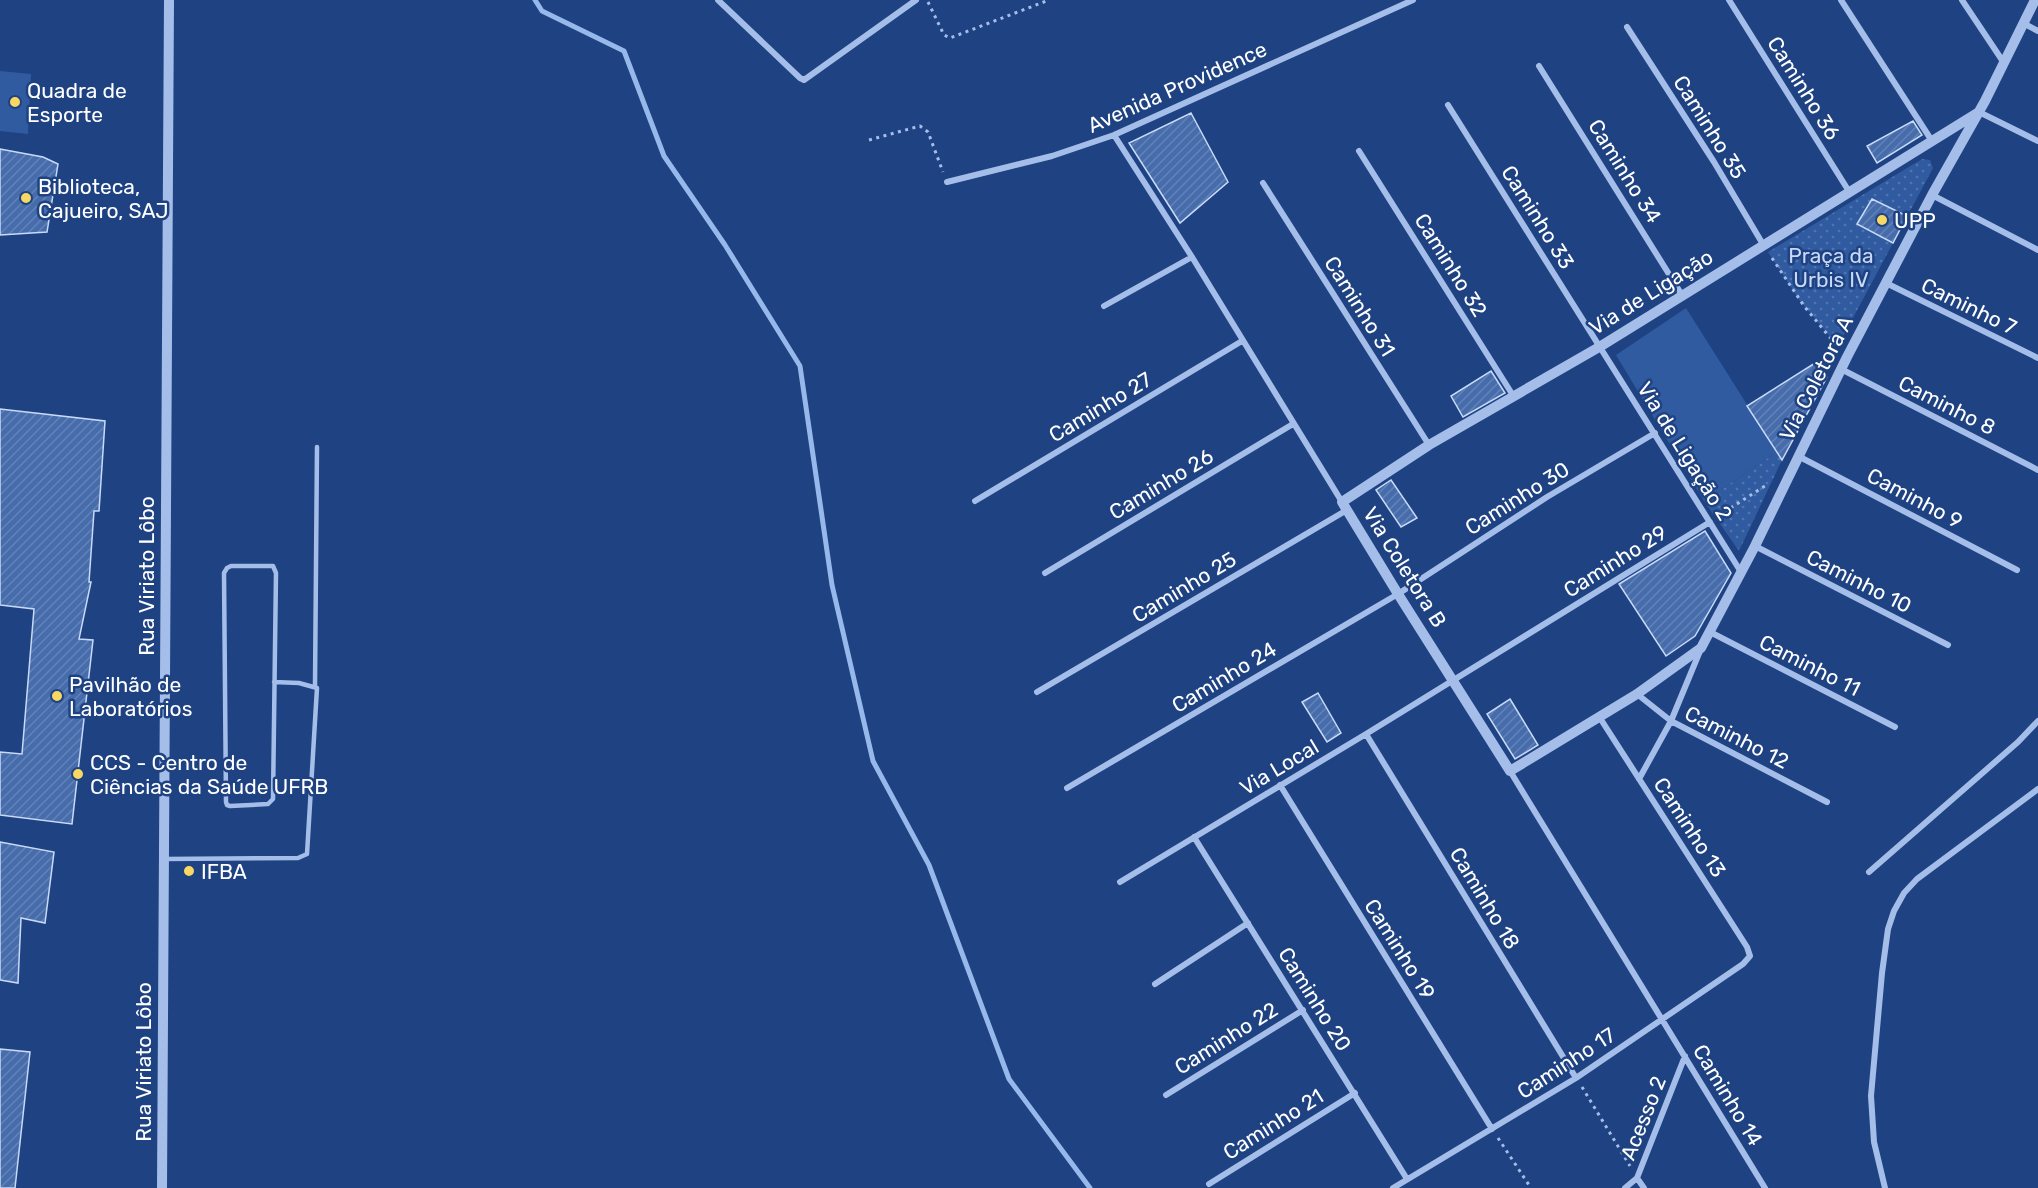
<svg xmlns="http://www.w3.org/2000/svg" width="2038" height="1188" font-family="Rubik,sans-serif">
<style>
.grass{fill:#315ba0}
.park{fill:url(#park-dots)}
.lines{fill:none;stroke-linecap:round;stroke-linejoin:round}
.stream{stroke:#97b8eb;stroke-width:5}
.building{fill:url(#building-hatch);stroke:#c8daf7;stroke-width:1.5}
.path{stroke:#a4bee9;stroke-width:3;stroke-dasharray:3 4.5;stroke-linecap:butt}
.service{stroke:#a4bee9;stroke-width:4.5}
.minor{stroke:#a4bee9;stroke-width:6}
.tertiary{stroke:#a4bee9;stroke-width:10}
.poi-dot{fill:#f8d863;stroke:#1e4282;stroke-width:2}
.labels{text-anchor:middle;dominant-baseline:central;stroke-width:5;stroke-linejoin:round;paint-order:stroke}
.street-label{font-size:21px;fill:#fff;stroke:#1e4282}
.poi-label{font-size:21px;fill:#fff;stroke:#1e4282;text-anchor:start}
.park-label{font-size:21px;fill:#c8daf7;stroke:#1e4282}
</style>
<defs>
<pattern id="park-dots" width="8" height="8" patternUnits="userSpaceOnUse" patternTransform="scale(1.5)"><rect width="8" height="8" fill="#315ba0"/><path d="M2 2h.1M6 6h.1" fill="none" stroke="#5074ae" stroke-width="1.8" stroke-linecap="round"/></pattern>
<pattern id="building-hatch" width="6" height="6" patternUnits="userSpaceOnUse" patternTransform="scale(1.5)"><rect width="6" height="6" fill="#466cab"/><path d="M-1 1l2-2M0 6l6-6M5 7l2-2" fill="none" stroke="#6282b8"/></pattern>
</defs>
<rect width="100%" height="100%" fill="#1e4282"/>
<path class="grass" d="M0,71L31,74L28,134L0,131Z
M1686,308L1777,452L1704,501L1616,355Z"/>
<path class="park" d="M1922,159L1930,160L1933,168L1838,346L1800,301L1768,252Z
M1777,452L1782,460L1739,551L1704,501Z"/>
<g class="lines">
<path class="stream" d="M535,0L542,11L624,51L664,156L725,245L800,366L832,585L873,761L929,865L1009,1079L1090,1188"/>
</g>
<path class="building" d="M1191,113L1228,182L1180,223L1129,143Z
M1913,121L1922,135L1877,163L1867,146Z
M0,149L43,157L58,164L47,232L0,235Z
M1872,199L1907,216L1893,243L1857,224Z
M1815,363L1827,377L1782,460L1747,406Z
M1491,371L1505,393L1463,417L1451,396Z
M0,409L105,421L99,511H94L89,582H91L79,639L93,640L72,824L0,815V752L22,754L34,609L0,605Z
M1391,480L1417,518L1401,527L1376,490Z
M1705,531L1731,573L1695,636L1666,656L1619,584Z
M1318,693L1341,733L1327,742L1302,702Z
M1510,699L1538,745L1515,759L1487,714Z
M0,842L54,852L45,923L21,918L18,983L0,980Z
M0,1049L30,1052L15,1188H0Z"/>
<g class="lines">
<path class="path" d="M928,2L944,35L950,38L1049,0
M869,140L920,126L928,132L943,172
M1772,258L1804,306L1837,346
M1718,516L1768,484
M1582,1087L1630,1166
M1498,1138L1531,1188"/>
<path class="service" d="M231,566H273L276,573L273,799L268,804L230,806L227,805L226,802L224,573L227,568Z
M315,686L317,447
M164,859L298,858L307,854L317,688L299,683L274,682"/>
<path class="minor" d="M718,0L800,78L804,80L916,0
M1729,0L1850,193
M1841,0L1932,141
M1962,0L2004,63
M2023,23L2038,31
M1627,27L1714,162L1764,246
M1539,66L1682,295
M1448,105L1741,572
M1979,112L2038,141
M1114,135L1192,257L1342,502
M1359,151L1514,397
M947,182L1052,156L1114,135L1413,0
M1263,183L1429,445
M1932,195L2038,250
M1886,283L2038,358
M1104,306L1192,257
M1841,369L2038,470
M1798,456L2017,570
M975,501L1242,341
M1755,546L1948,645
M1045,573L1293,424
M1710,632L1895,727
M1037,692L1347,510
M1637,694L1671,721L1827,802
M1366,734L1576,1078
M1510,771L1765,1188
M1639,779L1671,721L1700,651
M1280,785L1492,1129
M1067,788L1398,594L1547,497L1655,433
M1194,837L1407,1179
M1869,872L2018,742L2038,721
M1120,882L1366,734L1710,522
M1155,984L1248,923
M1166,1095L1303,1010
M1637,1178L1644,1188
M1209,1184L1355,1093
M1393,1188L1576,1078L1743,964L1750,956L1747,947L1600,718
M1625,1188L1637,1178L1685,1056
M1885,1188L1874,1142L1871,1096L1882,973L1888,929L1894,911L1904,893L1917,879L2038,789"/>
<path class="tertiary" d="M1979,112L1601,346L1429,445L1342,502L1398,594L1510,771L1637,694L1701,648L1755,546L1847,357L1932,195L1985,101L2035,0
M162,1188L169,0"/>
</g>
<g class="poi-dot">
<circle cx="15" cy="102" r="6"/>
<circle cx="26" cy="198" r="6"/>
<circle cx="1882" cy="220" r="6"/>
<circle cx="57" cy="696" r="6"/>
<circle cx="78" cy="774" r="6"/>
<circle cx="189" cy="871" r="6"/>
</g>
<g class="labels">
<g class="street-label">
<text transform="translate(1177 87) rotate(-24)">Avenida Providence</text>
<text transform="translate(1804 88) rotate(58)">Caminho 36</text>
<text transform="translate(1710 127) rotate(58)">Caminho 35</text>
<text transform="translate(1625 171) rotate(58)">Caminho 34</text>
<text transform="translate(1538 217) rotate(58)">Caminho 33</text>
<text transform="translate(1451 265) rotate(58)">Caminho 32</text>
<text transform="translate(1651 292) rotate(-32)">Via de Ligação</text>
<text transform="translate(1360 306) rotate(58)">Caminho 31</text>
<text transform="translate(1969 306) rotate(26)">Caminho 7</text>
<text transform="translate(1816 378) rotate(-63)">Via Coletora A</text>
<text transform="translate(1947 405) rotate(27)">Caminho 8</text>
<text transform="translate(1100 407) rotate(-31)">Caminho 27</text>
<text transform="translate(1685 451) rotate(58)">Via de Ligação 2</text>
<text transform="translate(1161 484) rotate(-31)">Caminho 26</text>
<text transform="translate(1517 498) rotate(-32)">Caminho 30</text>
<text transform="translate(1915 498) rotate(28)">Caminho 9</text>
<text transform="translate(1615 561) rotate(-32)">Caminho 29</text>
<text transform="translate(1405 567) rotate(58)">Via Coletora B</text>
<text transform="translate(146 576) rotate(-90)">Rua Viriato Lôbo</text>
<text transform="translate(1859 581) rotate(27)">Caminho 10</text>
<text transform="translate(1184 587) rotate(-31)">Caminho 25</text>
<text transform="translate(1810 665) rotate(27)">Caminho 11</text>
<text transform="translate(1224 677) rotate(-31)">Caminho 24</text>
<text transform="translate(1737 737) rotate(27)">Caminho 12</text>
<text transform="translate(1279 767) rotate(-31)">Via Local</text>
<text transform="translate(1690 827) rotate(57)">Caminho 13</text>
<text transform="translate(1485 898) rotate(59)">Caminho 18</text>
<text transform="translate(1400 949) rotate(58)">Caminho 19</text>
<text transform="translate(1315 999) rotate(58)">Caminho 20</text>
<text transform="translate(1226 1038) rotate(-32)">Caminho 22</text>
<text transform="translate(143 1062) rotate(-90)">Rua Viriato Lôbo</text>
<text transform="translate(1566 1063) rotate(-33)">Caminho 17</text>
<text transform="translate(1728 1095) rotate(59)">Caminho 14</text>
<text transform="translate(1643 1118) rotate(-68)">Acesso 2</text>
<text transform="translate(1273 1124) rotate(-32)">Caminho 21</text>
</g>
<g class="poi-label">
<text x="27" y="90">Quadra de<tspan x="27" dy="24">Esporte</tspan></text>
<text x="38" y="186">Biblioteca,<tspan x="38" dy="24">Cajueiro, SAJ</tspan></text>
<text x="1894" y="220">UPP</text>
<text x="69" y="684">Pavilhão de<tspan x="69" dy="24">Laboratórios</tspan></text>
<text x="90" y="762">CCS - Centro de<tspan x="90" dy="24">Ciências da Saúde UFRB</tspan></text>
<text x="201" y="871">IFBA</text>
</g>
<g class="park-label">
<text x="1831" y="255">Praça da<tspan x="1831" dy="24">Urbis IV</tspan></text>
</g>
</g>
</svg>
